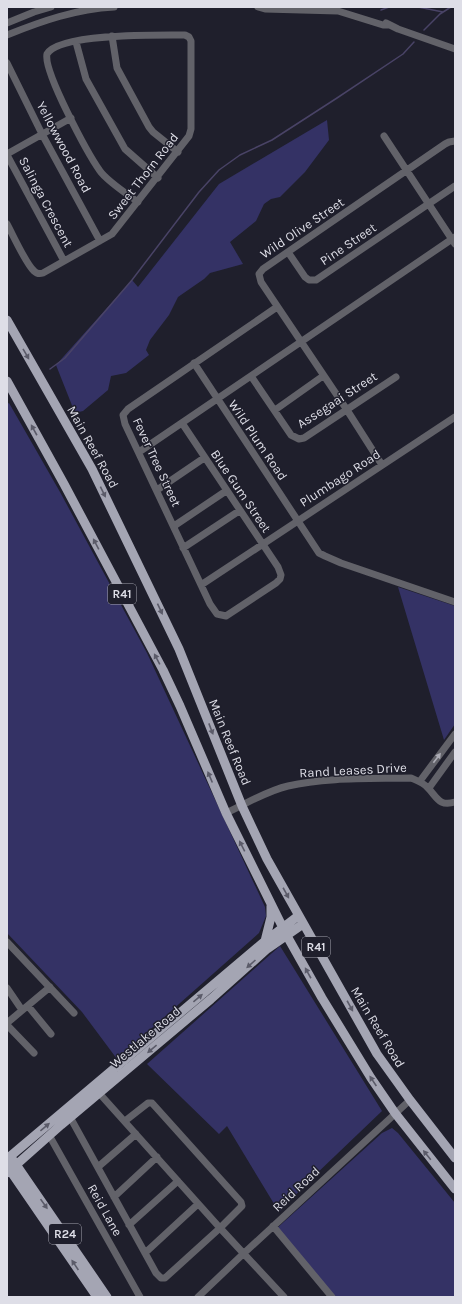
<svg xmlns="http://www.w3.org/2000/svg" width="462" height="1304" font-family="Karla,sans-serif">
<style>
.green{fill:#343265}
.lines{fill:none;stroke-linecap:round;stroke-linejoin:round}
.stream{stroke:#494366;stroke-width:1.5}
.minor{stroke:#626269;stroke-width:7}
.major{stroke:#a4a5b3;stroke-width:9}
.oneway{fill:#5b5b69}
.oneway2{fill:#acacb5}
.labels{text-anchor:middle;dominant-baseline:central;stroke-width:3;stroke-linejoin:round;paint-order:stroke}
.shield{fill:#1f1f2c;stroke:#a5a5af;stroke-width:1}
.shield-label{font-size:12px;font-weight:bold;fill:#dedee7}
.street-label{font-size:13px;fill:#dedee7;stroke:#1f1f2c}
</style>
<rect width="100%" height="100%" fill="#1f1f2c"/>
<path class="green" d="M327,120L329,140L305,172L280,197L271,199L264,204L256,221L230,242L243,264L210,273L204,279L178,297L169,315L150,340L146,350L149,355L126,373L111,376L108,390L83,411L75,413L56,365L132,280L138,287L219,184Z
M9,403L60,492L147,653L265,907L266,916L259,933L117,1059L82,1012L7,933V404Z
M398,587L455,606V724L444,740Z
M280,946L382,1111L313,1177L279,1212L227,1126L219,1134L147,1064Z
M392,1128L398,1133L455,1203V1297H336L276,1229L382,1133Z"/>
<g class="lines">
<path class="stream" d="M418,7L443,12
M381,10L389,7
M424,30L440,14L451,7
M50,369L65,358L132,280L199,192L219,170L240,155L272,140L337,98L403,54L414,42"/>
<path class="minor" d="M258,7L265,9L338,11L383,25H390
M7,23L34,12L51,7
M386,23L398,29L455,49
M7,35C42,21 76,9 114,7
M112,36L117,68L149,127L153,132L178,152
M76,42L86,79L125,149L158,178
M7,63L42,134L100,241
M384,136L455,244
M7,154L71,118
M7,155L64,261
M7,224C13,235 26,264 34,271C37,274 40,274 43,273L112,234L189,136L191,129V41L189,37L185,35C161,35 59,33 47,54C43,71 88,154 100,171C107,181 127,194 138,202
M288,252L305,277L309,280H316L455,186
M194,363L319,553L325,556L341,563L455,602
M251,376L291,435L299,439L304,438L396,377
M275,410L323,376
M182,423L278,567L281,575L280,579L276,583L226,616L217,614L210,604L125,424L123,415L128,409L277,307
M139,452L455,237
M382,465L347,410L261,282L259,274L263,269L445,144L449,142L455,141
M157,490L204,458
M174,526L226,491
M183,548L239,511
M201,585L455,417
M420,781L455,734
M429,788L455,752
M226,813C246,804 266,791 288,786C325,777 373,779 411,778C418,781 424,783 428,788C437,797 439,807 455,802
M7,942L74,1013
M7,988L22,1010
M28,1006L51,1034
M7,1023L50,987
M7,1025L34,1053
M99,1093L220,1228L242,1206L241,1202L152,1103H148L125,1121
M70,1117L156,1273L161,1278H165L220,1228L284,1297
M49,1135L140,1297
M98,1167L136,1134
M114,1197L157,1157
M129,1225L178,1181
M273,1226L332,1297
M145,1253L198,1204
M198,1297L242,1255L410,1100"/>
<path class="major" d="M7,320L92,469L136,560L179,649L242,806L267,859L377,1054L410,1100L455,1158
M7,381L64,484L163,670L180,706L226,813L287,936L322,998L371,1078L395,1113L455,1189
M265,941L271,917V906
M7,1159L264,942L298,916
M13,1160L107,1297
M7,1166L97,1297
M7,1173L61,1125L211,999L267,949L303,924"/>
</g>
<defs><path id="oneway-solid" d="M-6-.8H1V-3.2L6.5 0L1 3.2V.8H-6Z"/></defs>
<g class="oneway">
<use href="#oneway-solid" transform="translate(26 354) rotate(60)"/>
<use href="#oneway-solid" transform="translate(34 430) rotate(-119)"/>
<use href="#oneway-solid" transform="translate(103 492) rotate(64)"/>
<use href="#oneway-solid" transform="translate(96 544) rotate(-118)"/>
<use href="#oneway-solid" transform="translate(160 609) rotate(65)"/>
<use href="#oneway-solid" transform="translate(157 659) rotate(-118)"/>
<use href="#oneway-solid" transform="translate(211 729) rotate(69)"/>
<use href="#oneway-solid" transform="translate(210 777) rotate(-113)"/>
<use href="#oneway-solid" transform="translate(242 846) rotate(-117)"/>
<use href="#oneway-solid" transform="translate(286 893) rotate(61)"/>
<use href="#oneway-solid" transform="translate(251 964) rotate(138)"/>
<use href="#oneway-solid" transform="translate(308 973) rotate(-119)"/>
<use href="#oneway-solid" transform="translate(198 998) rotate(-40)"/>
<use href="#oneway-solid" transform="translate(350 1006) rotate(61)"/>
<use href="#oneway-solid" transform="translate(152 1049) rotate(140)"/>
<use href="#oneway-solid" transform="translate(373 1081) rotate(-124)"/>
<use href="#oneway-solid" transform="translate(45 1127) rotate(-40)"/>
<use href="#oneway-solid" transform="translate(427 1155) rotate(-129)"/>
<use href="#oneway-solid" transform="translate(44 1204) rotate(55)"/>
<use href="#oneway-solid" transform="translate(75 1265) rotate(-124)"/>
</g>
<use class="oneway2" href="#oneway-solid" transform="translate(437 758) rotate(-53)"/>
<g class="labels">
<g class="shield">
<rect x="108" y="584" width="28" height="20" rx="3"/>
<rect x="302" y="937" width="28" height="20" rx="3"/>
<rect x="49" y="1224" width="32" height="20" rx="3"/>
</g>
<g class="shield-label">
<text x="122" y="594">R41</text>
<text x="316" y="947">R41</text>
<text x="65" y="1234">R24</text>
</g>
<g class="street-label">
<text transform="translate(64 147) rotate(62)">Yellowwood Road</text>
<text transform="translate(143 176) rotate(-52)">Sweet Thorn Road</text>
<text transform="translate(46 202) rotate(62)">Salinga Crescent</text>
<text transform="translate(302 228) rotate(-34)">Wild Olive Street</text>
<text transform="translate(348 244) rotate(-34)">Pine Street</text>
<text transform="translate(337 400) rotate(-33)">Assegaai Street</text>
<text transform="translate(258 440) rotate(56)">Wild Plum Road</text>
<text transform="translate(93 447) rotate(61)">Main Reef Road</text>
<text transform="translate(157 462) rotate(65)">Fever Tree Street</text>
<text transform="translate(340 478) rotate(-33)">Plumbago Road</text>
<text transform="translate(241 491) rotate(56)">Blue Gum Street</text>
<text transform="translate(230 742) rotate(68)">Main Reef Road</text>
<text transform="translate(353 770) rotate(-3)">Rand Leases Drive</text>
<text transform="translate(378 1027) rotate(59)">Main Reef Road</text>
<text transform="translate(145 1037) rotate(-40)">Westlake Road</text>
<text transform="translate(296 1189) rotate(-43)">Reid Road</text>
<text transform="translate(105 1210) rotate(61)">Reid Lane</text>
</g>
</g>
<rect width="462" height="1304" fill="none" stroke="#dedee7" stroke-width="16"/>
</svg>
